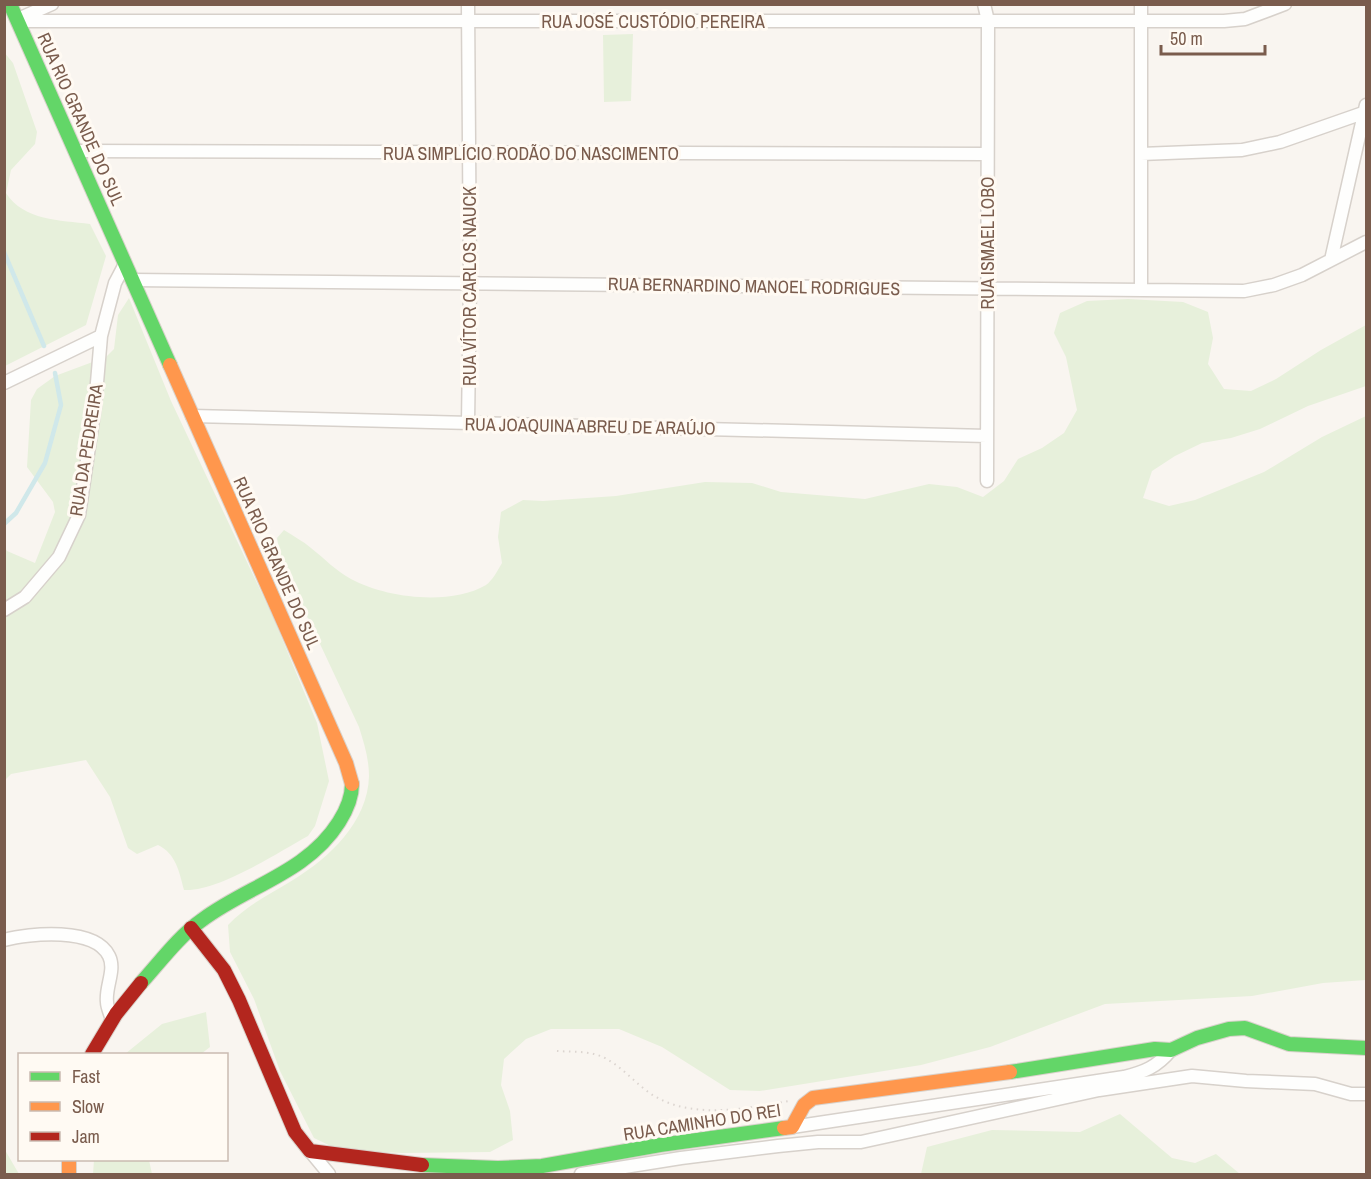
<svg xmlns="http://www.w3.org/2000/svg" width="1371" height="1179" font-family="'Archivo Narrow',sans-serif">
<style>
.green{fill:#e7f0db}
.lines{fill:none;stroke-linecap:round;stroke-linejoin:round}
.stream{stroke:#d0e8ea;stroke-width:4.5}
.street-casing{stroke:#d7d1cb;stroke-width:15}
.fast-casing{stroke:#d9d2cb;stroke-width:16}
.slow-casing{stroke:#d9d2cb;stroke-width:16}
.jam-casing{stroke:#d9d2cb;stroke-width:16}
.path{stroke:#dcd5d0;stroke-width:2;stroke-dasharray:1.5 4.5;stroke-linecap:butt}
.street{stroke:#fefefd;stroke-width:12}
.fast{stroke:#63d668;stroke-width:14}
.slow{stroke:#ff974d;stroke-width:14}
.jam{stroke:#b3261e;stroke-width:14}
.labels{text-anchor:middle;dominant-baseline:central;stroke-width:6;stroke-linejoin:round;paint-order:stroke}
.street-label{font-size:18px;fill:#7a5c4d;stroke:#fffaf3}
</style>
<rect width="100%" height="100%" fill="#f9f5f0"/>
<path class="green" d="M633,34L631,101L604,102L603,35Z
M4,52L13,63L37,132L35,144L11,170L6,193C24,221 60,220 90,224L106,256L86,325L5,366Z
M129,298L171,401L273,617L317,723L329,781L315,826L308,836C277,853 218,892 184,890C179,871 176,854 158,845L137,854L128,848L110,797L86,760L11,774L5,780L4,546L7,551L35,563L55,512L53,502L27,467L31,400L37,389L55,376L106,357L114,349L118,315Z
M1128,299L1183,302L1208,312L1213,338L1208,364L1224,389L1251,391L1276,379L1321,350L1366,325V386L1308,406L1260,429L1231,438L1202,443L1175,456L1152,471L1143,498L1169,506L1195,500L1264,472L1322,437L1366,416V980L1323,983L1252,996L1105,1004L990,1047L921,1065L760,1091L730,1090L662,1047L619,1029H551L526,1039L504,1059L501,1085L510,1111L513,1140L490,1152L402,1153L339,1150L314,1138L280,1071L254,999L230,952L228,925C247,905 270,894 293,880C329,858 368,822 369,776C369,759 364,743 359,727L282,563L277,538L284,530C293,536 303,541 311,548C325,559 336,571 351,579C386,598 450,606 486,585C492,581 498,570 502,563L498,537L501,512L523,500L543,501L616,496L705,482L752,483L781,492L865,499L929,484L957,487L983,497L1004,481L1018,459L1042,448L1064,433L1077,410L1066,357L1054,333L1060,313L1087,301Z
M206,1012L210,1047L201,1054H125L162,1024Z
M1120,1114L1172,1158L1195,1163L1216,1154L1240,1174H921L927,1147L992,1130L1080,1132Z
M5,1150L19,1174H5Z
M94,1160H149L152,1174H93Z"/>
<g class="lines">
<path class="stream" d="M4,252L44,346
M4,524L16,513L45,463L61,405L55,373"/>
<g class="street-casing">
<path id="street" d="M468,4L470,283L468,423
M984,4L988,21L987,481
M18,19L52,4
M18,21H1224L1245,19L1285,4
M75,151L987,154
M1141,154L1242,150L1280,142L1363,113
M1331,260L1366,105
M132,280L1244,291L1274,285L1302,275L1366,242
M1141,290V4
M4,383L101,336
M192,416L987,436
M4,610L25,597L59,557L79,515L95,406L101,336L115,283L125,264
M4,940C30,933 95,927 109,956C116,970 105,987 107,1002C107,1008 111,1015 112,1020
M792,1127L1124,1077C1144,1072 1157,1067 1171,1050
M310,1151L329,1174
M581,1174L681,1158L778,1146L818,1142H861L1099,1090L1192,1076L1246,1081L1315,1084L1351,1094H1366"/>
</g>
<g class="fast-casing">
<path id="fast" d="M10,4L170,365
M141,983C160,962 179,936 202,920C247,886 307,873 339,822C346,811 352,798 352,784
M1010,1072L1155,1049L1171,1050L1197,1038L1229,1029L1245,1028L1289,1044L1366,1048
M422,1165L498,1168L542,1166L660,1145L784,1128"/>
</g>
<g class="slow-casing">
<path id="slow" d="M170,365L346,763L352,784
M784,1128L792,1127L804,1105L813,1098L1010,1072
M69,1160V1174"/>
</g>
<g class="jam-casing">
<path id="jam" d="M191,928L224,970L239,1000L295,1132L310,1151L422,1165
M92,1054L116,1014L141,983"/>
</g>
<path class="path" d="M557,1051C568,1052 582,1051 594,1054C619,1060 636,1087 658,1098C696,1119 749,1108 789,1101"/>
<use href="#street" class="street"/>
<use href="#fast" class="fast"/>
<use href="#slow" class="slow"/>
<use href="#jam" class="jam"/>
</g>
<g class="labels">
<g class="street-label">
<text x="653" y="21">RUA JOSÉ CUSTÓDIO PEREIRA</text>
<text transform="translate(81 119) rotate(66)">RUA RIO GRANDE DO SUL</text>
<text x="531" y="153">RUA SIMPLÍCIO RODÃO DO NASCIMENTO</text>
<text transform="translate(987 243) rotate(-90)">RUA ISMAEL LOBO</text>
<text transform="translate(469 286) rotate(-90)">RUA VÍTOR CARLOS NAUCK</text>
<text transform="translate(754 286) rotate(1)">RUA BERNARDINO MANOEL RODRIGUES</text>
<text transform="translate(590 426) rotate(1)">RUA JOAQUINA ABREU DE ARAÚJO</text>
<text transform="translate(86 450) rotate(-81)">RUA DA PEDREIRA</text>
<text transform="translate(277 563) rotate(66)">RUA RIO GRANDE DO SUL</text>
<text transform="translate(702 1122) rotate(-9)">RUA CAMINHO DO REI</text>
</g>
</g>
<rect width="1371" height="1179" fill="none" stroke="#7a5c4d" stroke-width="12"/>
<rect x="18" y="1053" width="210" height="108" fill="#fffaf3" stroke="#cabbb1" stroke-width="1.5"/>
<rect x="30" y="1072" width="30" height="9" fill="#63d668" stroke="#cabbb1" stroke-width="1.5"/>
<text x="72" y="1083" font-size="18" fill="#7a5c4d">Fast</text>
<rect x="30" y="1102" width="30" height="9" fill="#ff974d" stroke="#cabbb1" stroke-width="1.5"/>
<text x="72" y="1113" font-size="18" fill="#7a5c4d">Slow</text>
<rect x="30" y="1132" width="30" height="9" fill="#b3261e" stroke="#cabbb1" stroke-width="1.5"/>
<text x="72" y="1143" font-size="18" fill="#7a5c4d">Jam</text>
<path d="M1161 45v9h104v-9" fill="none" stroke="#7a5c4d" stroke-width="3"/>
<text x="1170" y="45" font-size="18" fill="#7a5c4d" stroke="#fffaf3" stroke-width="4.5" paint-order="stroke">50 m</text>
</svg>
